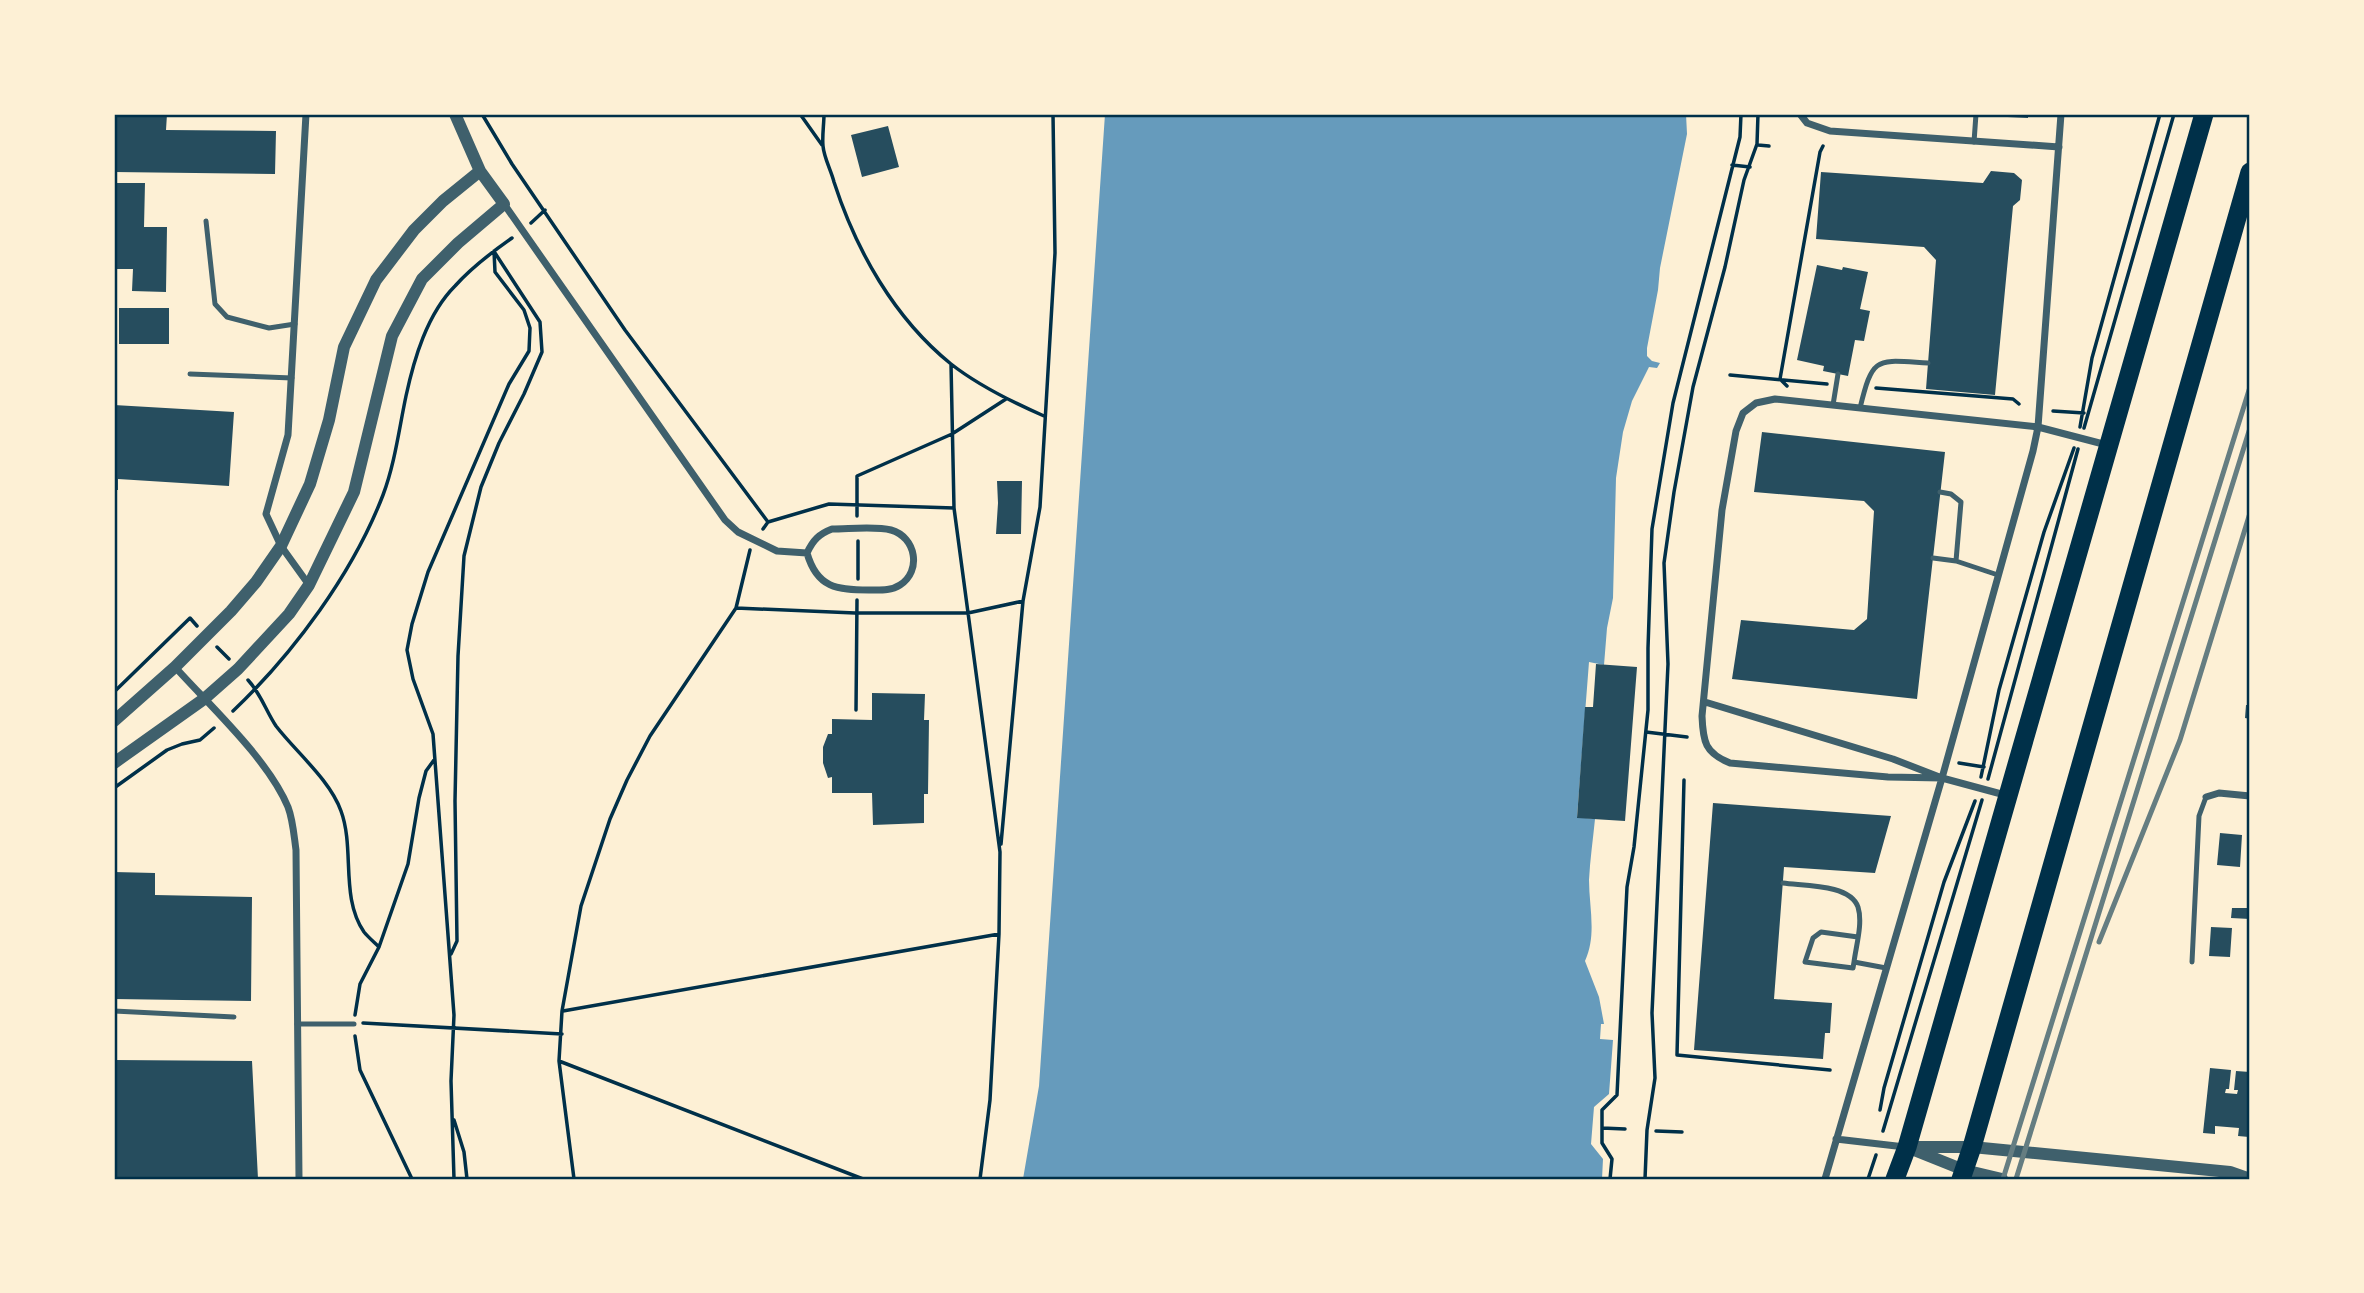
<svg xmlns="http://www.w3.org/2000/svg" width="2364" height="1293" font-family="'Golos Text',sans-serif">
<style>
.water{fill:#669bbc}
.building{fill:#264d5e}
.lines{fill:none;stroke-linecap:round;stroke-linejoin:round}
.path{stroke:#003049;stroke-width:3.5}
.service{stroke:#3f606c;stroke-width:5}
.minor{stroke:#3f606c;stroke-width:7}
.tertiary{stroke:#3f606c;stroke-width:12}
.trunk{stroke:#003049;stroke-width:19}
.rail{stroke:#657d81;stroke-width:5}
.neatline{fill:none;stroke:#003049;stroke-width:2.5}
</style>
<rect width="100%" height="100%" fill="#fdf0d5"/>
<path class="water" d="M1105,114H1686L1687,134L1660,268L1658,290L1647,348V356L1652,361L1660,363L1657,368L1649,367L1632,401L1623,432L1616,478L1613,598L1607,628L1604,665L1589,662L1577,817L1595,819C1593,839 1590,860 1589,880C1589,907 1597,935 1585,961L1599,997L1604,1024H1601L1600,1039L1613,1040L1609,1094L1594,1107L1591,1144L1603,1159L1602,1179H1023L1039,1086Z"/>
<path class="building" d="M114,114H167L166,130L276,131L275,174L114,172Z
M1987,114H2028V118L1987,116Z
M888,126L899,167L862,177L851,135Z
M1991,171L2014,173L2022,180L2020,200L2013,206L1995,395L1926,389L1936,260L1924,247L1816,239L1821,172L1983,183Z
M114,183H145L144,227H167L166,292L132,291L133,269H114Z
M1817,265L1842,270L1843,267L1868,272L1860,309L1870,311L1864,341L1855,340L1848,376L1823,371L1824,366L1797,360Z
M119,308H169V344H119Z
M114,405L234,412L229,486L118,479V490H114Z
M1762,432L1945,452L1917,699L1732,679L1741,620L1854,630L1867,619L1874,511L1864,501L1754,492Z
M997,481H1022L1021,534H996L998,503Z
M1596,664L1637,667L1625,821L1577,818L1585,707H1593Z
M872,693L925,694L924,720H929L928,794H924V823L873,825L872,793H832V777L828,778L823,763V747L828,734H832V719L872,720Z
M2246,705H2250V719L2245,718Z
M1713,803L1891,816L1875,873L1784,867L1774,999L1832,1003L1830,1033H1825L1823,1059L1694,1050Z
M2220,833L2242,835L2240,867L2217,865Z
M114,872L155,873V895L252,897L251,1001L114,999Z
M2232,908H2250V919L2231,918Z
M2211,927L2232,928L2230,957L2209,956Z
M114,1060L252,1061L258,1179H114Z
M2210,1068L2231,1070L2229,1089H2226L2225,1093L2237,1094L2238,1090H2234L2236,1071L2250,1072L2249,1137L2238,1136L2239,1128L2215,1126V1134L2203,1133Z"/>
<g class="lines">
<path class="path" d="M482,114L512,164L625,330L768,522
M800,114L822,145
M824,114C824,124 822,136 823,146C824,158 831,170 834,182C856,250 894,318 951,364C979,386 1012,402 1044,416
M1758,145L1769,146
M1732,165L1750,167
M531,223L545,210
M951,364L954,508L1000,852L999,934L990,1100L980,1179
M1730,375L1827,384
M1787,386L1780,379L1820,152L1823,146
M1876,388L2013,399L2019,404
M2053,411L2084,413
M2080,427L2092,358L2160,114
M2084,428L2174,114
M857,516V476L952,434L1006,399
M763,529L768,522L829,504L954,508
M858,579V541
M736,608L855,613H968L1023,601
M217,647L229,659
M248,680C261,694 266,711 276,726C296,752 330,780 341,811C355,849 340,897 364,932C368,937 374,942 379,947
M114,692L190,618L197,626
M856,710L857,600
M233,711C294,653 353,573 383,495C395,463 399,429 406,396C414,359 427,314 455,286C471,268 492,252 512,238
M1646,732L1687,737
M1959,763L1984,767
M1981,777L1999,690L2044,532L2074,448
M1988,779L2078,449
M1684,780L1677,1055L1830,1070
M114,788L167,750L182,744L200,740L214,728
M1001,844L1023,601L1040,507L1055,253L1053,114
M451,954L457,941L455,801L458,656L464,556L481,487L499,443L524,394L542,352L540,322L495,253
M563,1011L999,934
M355,1015L360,984L379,947L408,864L419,798L426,771L434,760
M363,1023L562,1034
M355,1036L360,1070L412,1179
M559,1061L863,1179
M1880,1110L1884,1088L1944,882L1975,801
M454,1120L464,1152L467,1179
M1602,1128L1625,1129
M1656,1131L1682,1132
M1883,1131L1982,800
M454,1179L451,1081L454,1015L433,734L413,679L407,650L412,624L428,572L509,384L529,351L530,328L524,310L495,272L494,251
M574,1179L559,1061L562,1011L581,906L610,819L627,780L650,736L736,608L750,550
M1610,1179L1612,1159L1602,1143V1110L1617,1095L1627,887L1634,847L1648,710V648L1652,529L1673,403L1740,137L1741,114
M1645,1179L1647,1130L1655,1078L1652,1013L1668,664L1664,563L1674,492L1693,387L1725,267L1744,180L1757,144L1758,114
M1868,1179L1876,1155"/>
<path class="service" d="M1974,142L1976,114
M206,221L215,304L227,317L269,328L295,324
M190,374L292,378
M1833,405L1838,374
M1860,408C1873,355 1876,360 1928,363
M1940,492L1951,494L1961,502L1956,561
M1933,558L1956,561L1998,575
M1783,883C1804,886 1850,884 1858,907C1863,923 1856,946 1854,962L1886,968
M1854,962L1853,968L1805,962L1813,938L1821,932L1858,937
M2192,962L2199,816L2206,797
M114,1011L234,1017
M297,1024H354"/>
<path class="minor" d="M306,114L288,435L266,514L281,546L309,585
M1800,114L1807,123L1830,131L2059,147
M504,204L725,520L738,532L777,551L807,553
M832,529C849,529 876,526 891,530C916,537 922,571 900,585C891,591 880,590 869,590C837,590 817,588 807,553C813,540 819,534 832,529Z
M175,667C210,706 268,759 288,807C293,820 294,836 296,850L299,1179
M1705,702L1893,759L1942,778L2005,795
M1942,778L1888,777L1730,763C1705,753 1703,742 1702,716L1722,510L1736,431L1743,413L1756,403L1775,399L2038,427L2107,445
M2206,797L2219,793L2250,796
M1836,1139L1905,1147
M1825,1179L1942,778L2033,451L2038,427L2061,114"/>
<path class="tertiary" d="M114,721L175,667L231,611L256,582L281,546L310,484L329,420L344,347L376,280L414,230L443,201L480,171
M114,763L204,699L238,669L289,614L309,585L354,492L392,336L422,279L458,243L504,204L480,171L455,114
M1907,1147H1972L2230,1172L2250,1179
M1914,1150L1964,1170L2002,1179"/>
<path class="trunk" d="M1895,1179L1907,1147L2204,114
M1961,1179L1972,1147L2250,172"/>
<path class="rail" d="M2099,942L2180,740L2250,513
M2003,1179L2250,387
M2016,1179L2250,428"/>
</g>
<rect width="2364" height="1293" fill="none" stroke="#fdf0d5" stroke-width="231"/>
<rect x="116" y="116" width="2132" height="1062" class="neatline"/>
</svg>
